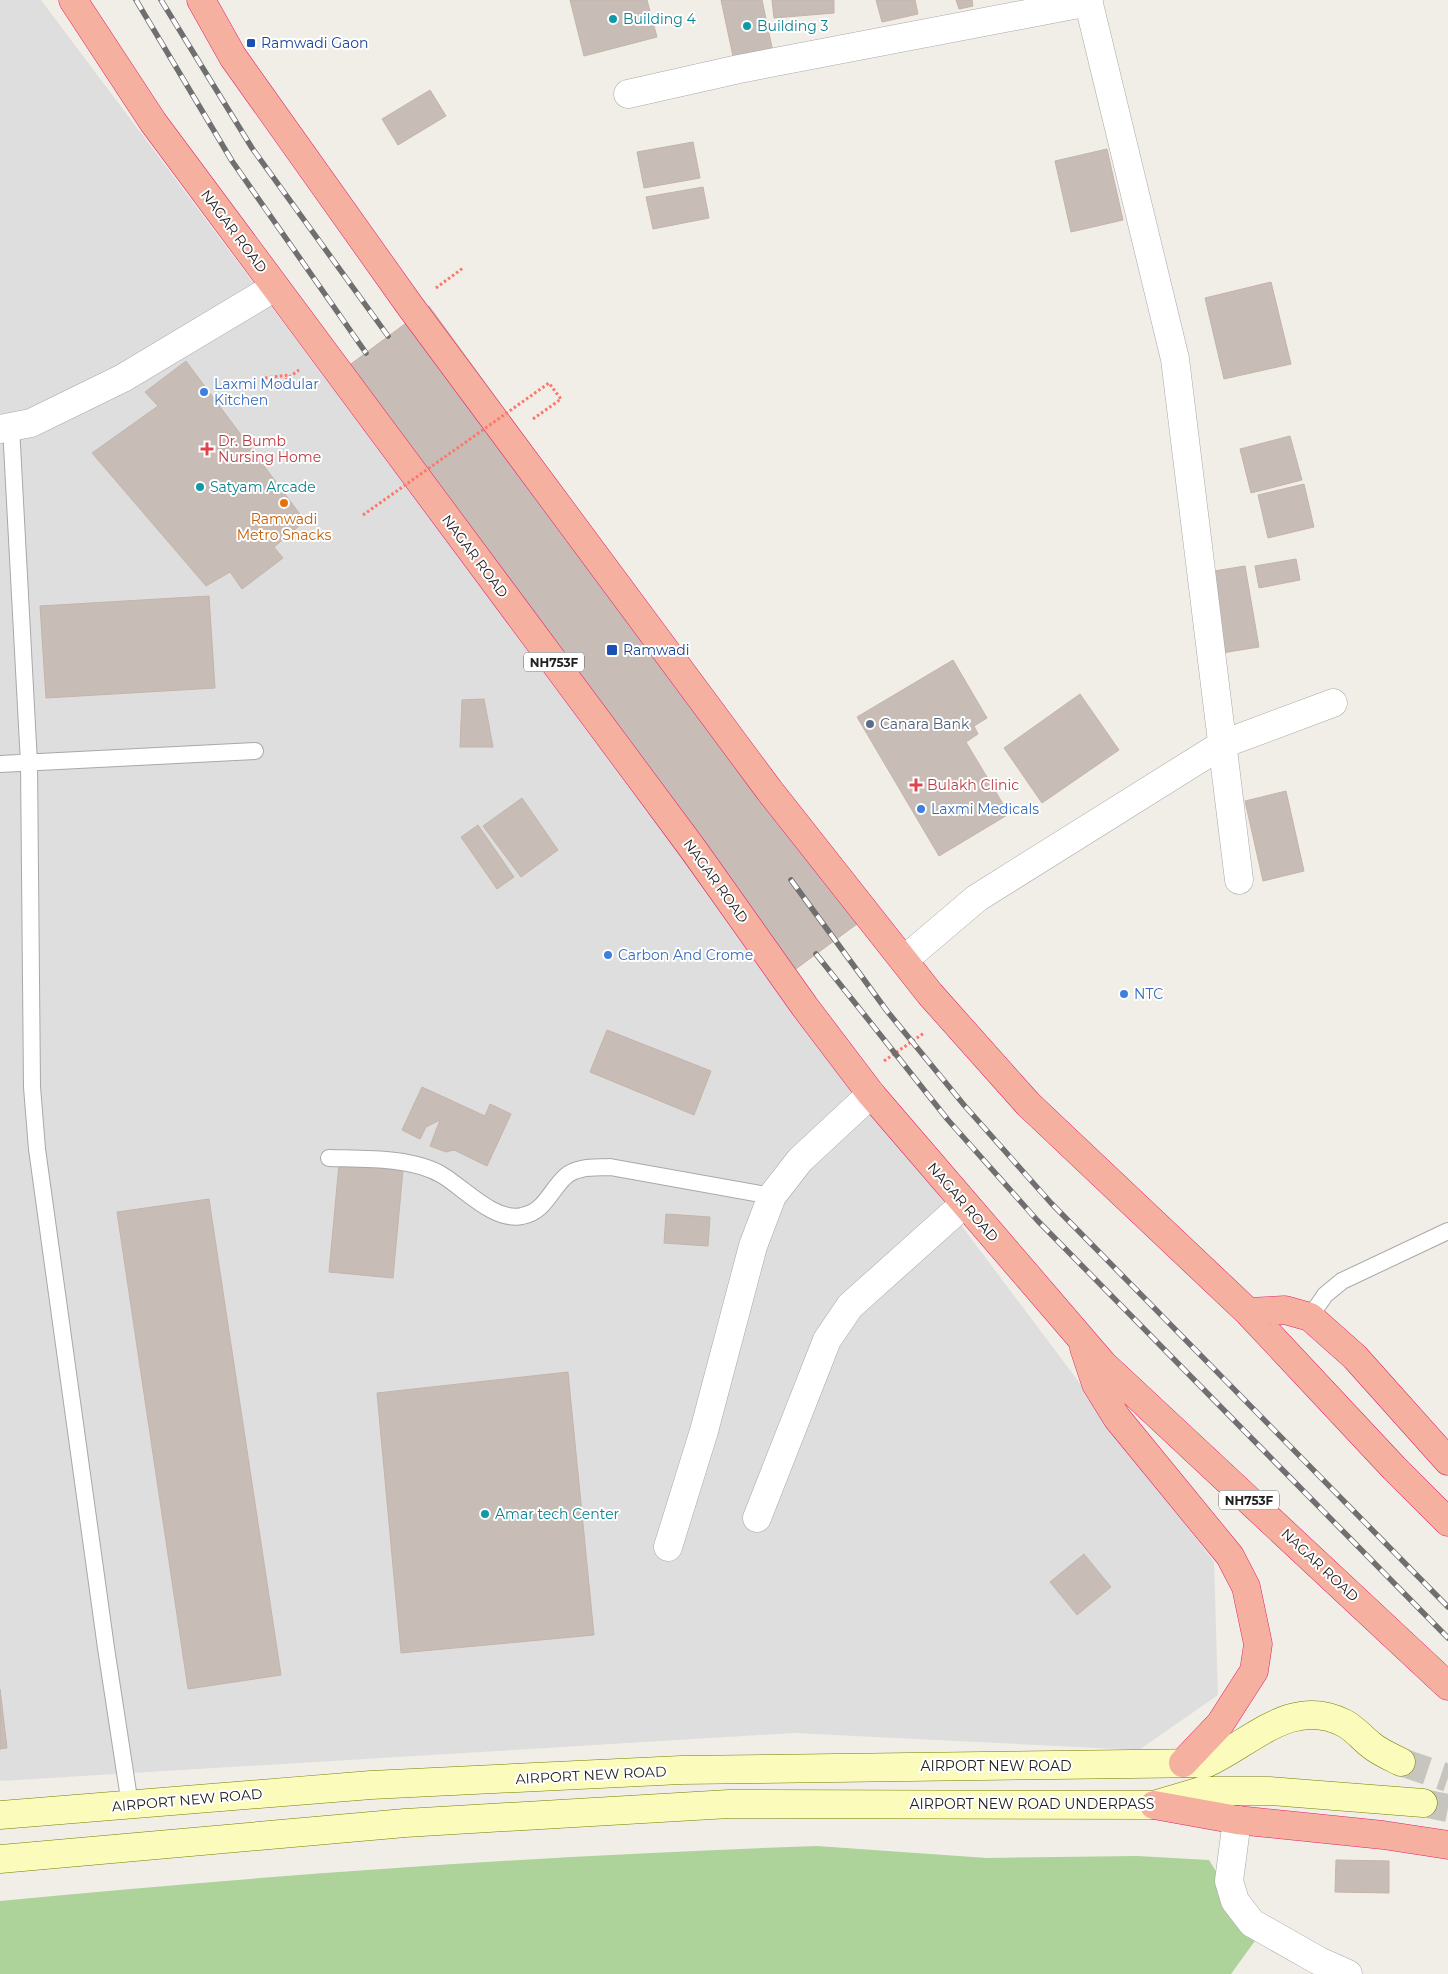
<svg xmlns="http://www.w3.org/2000/svg" width="1448" height="1974" font-family="Montserrat,sans-serif">
<style>
.residential{fill:#dfdede}
.forest{fill:#add29a}
.building{fill:#c7bdb6;stroke:#c4b4a9}
.lines{fill:none;stroke-linecap:round;stroke-linejoin:round}
.secondary-tunnel{stroke:#c7c5bf;stroke-width:28;stroke-dasharray:28 14;stroke-linecap:butt}
.service-casing{stroke:#a8a8a8;stroke-width:18}
.minor-casing{stroke:#a8a8a8;stroke-width:29}
.secondary-casing{stroke:#767f01;stroke-width:29}
.trunk-casing{stroke:#e2226b;stroke-width:29}
.path{stroke:#ff746b;stroke-width:3;stroke-dasharray:2.5 2.5;stroke-linecap:butt}
.service{stroke:#fff;stroke-width:16}
.minor{stroke:#fff;stroke-width:28}
.secondary{stroke:#fbfcbb;stroke-width:28}
.trunk{stroke:#f5b0a0;stroke-width:28}
.rail-casing{stroke:#6f6f6f;stroke-width:5.5}
.rail{stroke:#fff;stroke-width:4;stroke-dasharray:11;stroke-linecap:butt}
.path-bridge{stroke:#ff746b;stroke-width:3;stroke-dasharray:2.5 2.5;stroke-linecap:butt}
.culture-dot{fill:#0f9aa8;stroke:#fff;stroke-width:2}
.transit-dot{fill:#1a4fb4;stroke:#fff;stroke-width:2}
.shop-dot{fill:#3f7fe0;stroke:#fff;stroke-width:2}
.health-dot{fill:#e0444e;stroke:#fff;stroke-width:2}
.food-dot{fill:#e8710a;stroke:#fff;stroke-width:2}
.service-dot{fill:#5c6f8a;stroke:#fff;stroke-width:2}
.labels{text-anchor:middle;dominant-baseline:central;stroke-width:4;stroke-linejoin:round;paint-order:stroke}
.shield{fill:#fff;stroke:#646464;stroke-width:1}
.shield-label{font-size:12px;font-weight:bold;fill:#212121}
.culture-label{font-size:14px;fill:#0d838f;stroke:#fff;text-anchor:start}
.transit-label{font-size:14px;fill:#164399;stroke:#fff;text-anchor:start}
.street-label{font-size:14px;fill:#212121;stroke:#fff}
.shop-label{font-size:14px;fill:#366cbe;stroke:#fff;text-anchor:start}
.health-label{font-size:14px;fill:#be3a42;stroke:#fff;text-anchor:start}
.food-label{font-size:14px;fill:#c56008;stroke:#fff}
.service-label{font-size:14px;fill:#4e5e75;stroke:#fff;text-anchor:start}
</style>
<rect width="100%" height="100%" fill="#f1eee7"/>
<path class="residential" d="M0,0H41L1214,1562L1218,1695L1139,1750L794,1733L0,1781Z"/>
<path class="forest" d="M817,1846L987,1858L1137,1856L1209,1860L1257,1938L1231,1974H0V1901C272,1875 544,1855 817,1846Z"/>
<path class="building" d="M570,0H647L657,37L584,56Z
M721,0H762L773,52L734,61Z
M772,0H834V13L774,18Z
M876,0H915L918,14L882,22Z
M956,0H972L973,6L959,9Z
M430,90L446,116L398,145L382,119Z
M693,142L700,178L644,188L637,152Z
M1107,149L1123,220L1071,232L1055,161Z
M703,187L709,218L653,229L646,197Z
M1271,282L1291,364L1224,379L1205,298Z
M429,306L872,913L774,985L332,378Z
M186,361L305,521L274,547L283,558L242,589L230,572L206,586L92,453L158,406L145,392Z
M1290,436L1302,480L1251,493L1240,449Z
M1304,484L1314,527L1268,538L1258,495Z
M1296,559L1300,580L1259,588L1255,566Z
M1245,566L1259,647L1222,653L1208,572Z
M209,596L215,688L46,698L40,606Z
M953,660L987,718L974,726L978,734L966,742L1009,814L939,856L857,717Z
M1080,694L1119,750L1042,803L1004,748Z
M484,699L493,747H460L462,700Z
M1286,791L1304,871L1263,881L1245,801Z
M522,798L558,850L521,877L483,826Z
M478,825L514,877L497,889L461,837Z
M607,1030L711,1071L694,1115L590,1072Z
M422,1087L485,1116L490,1104L511,1114L487,1166L454,1150L446,1152L430,1146L440,1120L426,1127L420,1139L402,1130Z
M339,1164L403,1170L393,1278L329,1272Z
M209,1199L281,1675L188,1689L117,1212Z
M666,1214L710,1217L708,1246L664,1243Z
M568,1372L594,1635L401,1653L377,1393Z
M1084,1554L1111,1587L1077,1615L1050,1582Z
M0,1689L7,1748L0,1749Z
M1336,1860L1389,1861V1893L1335,1892Z"/>
<g class="lines">
<path class="secondary-tunnel" d="M1401,1762L1448,1778
M1423,1803L1448,1808"/>
<g class="service-casing">
<path id="service" d="M11,427L29,763L32,1087L37,1149L106,1648L130,1805
M0,764L255,751
M329,1158C363,1159 412,1157 442,1175C464,1188 494,1222 522,1216C545,1212 550,1190 566,1176C577,1166 596,1168 610,1167L772,1196
M1310,1317L1325,1295L1342,1281L1448,1231"/>
</g>
<g class="minor-casing">
<path id="minor" d="M1088,0L1175,359L1239,880
M628,94L739,69L1089,2
M0,429L31,423L123,378L275,287
M904,960L977,898L1223,744L1333,703
M757,1518L827,1340L850,1306L964,1204
M668,1547L704,1431L753,1246L772,1196L800,1160L871,1094
M1237,1820L1229,1881L1235,1901L1252,1923L1319,1961L1348,1974"/>
</g>
<g class="secondary-casing">
<path id="secondary" d="M0,1815L371,1785L681,1770L1207,1763C1251,1743 1292,1696 1344,1723C1354,1728 1362,1738 1371,1745C1379,1752 1391,1757 1401,1762
M0,1859L405,1823L729,1804L1154,1805L1201,1791H1269L1423,1803"/>
</g>
<g class="trunk-casing">
<path id="trunk" d="M73,0L153,122L693,849L805,1007L871,1094L1103,1364L1448,1686
M201,0L233,57L410,306L769,790L930,994L1028,1104L1248,1312L1394,1468L1448,1522
M1248,1312L1285,1310L1310,1317L1355,1357L1448,1461
M1084,1348L1096,1384L1117,1418L1230,1556L1246,1587L1258,1644L1254,1671L1220,1724L1183,1763
M1154,1805L1237,1820L1383,1835L1448,1845"/>
</g>
<path class="path" d="M436,288L463,268
M265,378L289,375
M273,389L299,370
M533,419L561,399
M884,1061L924,1033"/>
<use href="#service" class="service"/>
<use href="#minor" class="minor"/>
<use href="#secondary" class="secondary"/>
<use href="#trunk" class="trunk"/>
<g class="rail-casing">
<path id="rail" d="M136,0L232,161L366,353
M161,0L252,148L388,336
M791,880L887,1011L964,1105L1051,1203L1448,1607
M816,954L948,1120L1037,1220L1448,1638"/>
</g>
<use href="#rail" class="rail"/>
<path class="path-bridge" d="M363,515L549,383L561,399"/>
</g>
<g class="culture-dot">
<circle cx="613" cy="19" r="5"/>
<circle cx="747" cy="26" r="5"/>
<circle cx="200" cy="487" r="5"/>
<circle cx="485" cy="1514" r="5"/>
</g>
<g class="transit-dot">
<rect x="246" y="38" width="10" height="10" rx="2.5"/>
<rect x="606" y="644" width="12" height="12" rx="2.5"/>
</g>
<g class="shop-dot">
<circle cx="204" cy="392" r="5"/>
<circle cx="921" cy="809" r="5"/>
<circle cx="608" cy="955" r="5"/>
<circle cx="1124" cy="994" r="5"/>
</g>
<g class="health-dot">
<path d="M204.5 441.5h5v5h5v5h-5v5h-5v-5h-5v-5h5z"/>
<path d="M913.5 777.5h5v5h5v5h-5v5h-5v-5h-5v-5h5z"/>
</g>
<circle class="food-dot" cx="284" cy="503" r="5"/>
<circle class="service-dot" cx="870" cy="724" r="5"/>
<g class="labels">
<g class="shield">
<rect x="524" y="652.5" width="60" height="19" rx="4"/>
<rect x="1219" y="1490.5" width="60" height="19" rx="4"/>
</g>
<g class="shield-label">
<text x="554" y="662">NH753F</text>
<text x="1249" y="1500">NH753F</text>
</g>
<g class="culture-label">
<text x="623" y="19">Building 4</text>
<text x="757" y="26">Building 3</text>
<text x="210" y="487">Satyam Arcade</text>
<text x="495" y="1514">Amar tech Center</text>
</g>
<g class="transit-label">
<text x="261" y="43">Ramwadi Gaon</text>
<text x="623" y="650">Ramwadi</text>
</g>
<g class="street-label">
<text transform="translate(234 231) rotate(53)">NAGAR ROAD</text>
<text transform="translate(475 556) rotate(53)">NAGAR ROAD</text>
<text transform="translate(716 881) rotate(54)">NAGAR ROAD</text>
<text transform="translate(963 1202) rotate(49)">NAGAR ROAD</text>
<text transform="translate(1320 1565) rotate(43)">NAGAR ROAD</text>
<text x="996" y="1766">AIRPORT NEW ROAD</text>
<text transform="translate(591 1775) rotate(-3)">AIRPORT NEW ROAD</text>
<text transform="translate(187 1800) rotate(-5)">AIRPORT NEW ROAD</text>
<text x="1032" y="1804">AIRPORT NEW ROAD UNDERPASS</text>
</g>
<g class="shop-label">
<text x="214" y="384">Laxmi Modular<tspan x="214" dy="16">Kitchen</tspan></text>
<text x="931" y="809">Laxmi Medicals</text>
<text x="618" y="955">Carbon And Crome</text>
<text x="1134" y="994">NTC</text>
</g>
<g class="health-label">
<text x="218" y="441">Dr. Bumb<tspan x="218" dy="16">Nursing Home</tspan></text>
<text x="927" y="785">Bulakh Clinic</text>
</g>
<g class="food-label">
<text x="284" y="519">Ramwadi<tspan x="284" dy="16">Metro Snacks</tspan></text>
</g>
<g class="service-label">
<text x="880" y="724">Canara Bank</text>
</g>
</g>
</svg>
